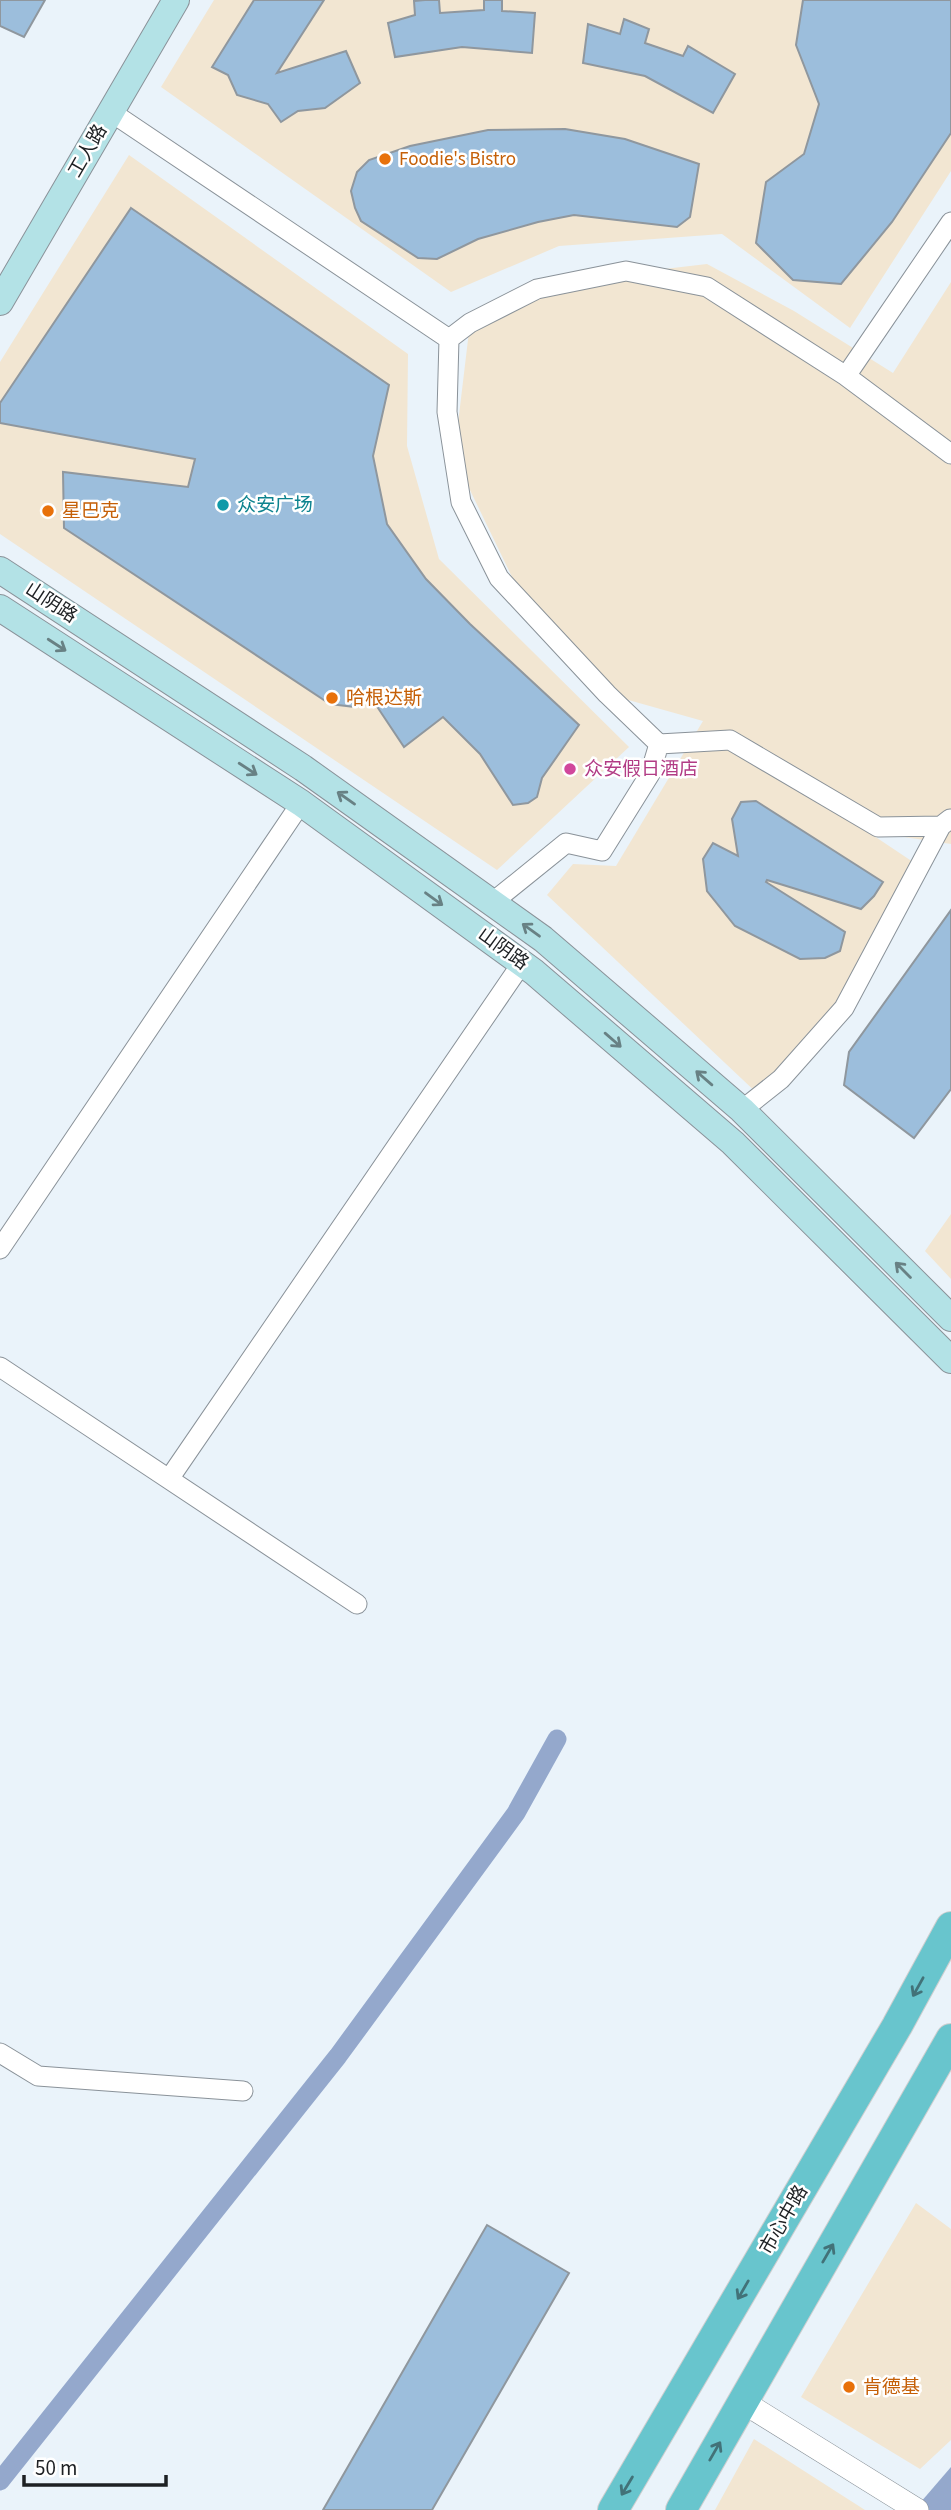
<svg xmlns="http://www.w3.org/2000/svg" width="951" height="2510" font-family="'Source Sans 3','Noto Sans SC',sans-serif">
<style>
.commercial{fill:#f2e6d2}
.water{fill:#94a8cc}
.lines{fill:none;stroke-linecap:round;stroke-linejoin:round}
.canal{stroke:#94a8cc;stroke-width:19}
.building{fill:#9cbedc;stroke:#8f979e;stroke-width:2}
.minor-casing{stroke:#8a9299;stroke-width:21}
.tertiary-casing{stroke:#8a9299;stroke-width:24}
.secondary-casing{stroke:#8a9299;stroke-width:28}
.primary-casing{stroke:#cdcecf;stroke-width:32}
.minor{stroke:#fff;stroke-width:19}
.tertiary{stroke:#fff;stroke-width:23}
.secondary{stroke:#b3e2e6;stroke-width:26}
.primary{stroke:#68c5cd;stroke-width:30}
.oneway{stroke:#688184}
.oneway2{stroke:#427278}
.food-dot{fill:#e8710a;stroke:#fff;stroke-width:2.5}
.culture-dot{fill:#0f9aa8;stroke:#fff;stroke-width:2.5}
.hotel-dot{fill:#d1479c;stroke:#fff;stroke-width:2.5}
.labels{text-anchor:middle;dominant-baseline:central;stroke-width:5;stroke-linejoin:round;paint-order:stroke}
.street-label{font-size:19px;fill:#1d2023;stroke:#fff}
.food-label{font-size:19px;fill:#c56008;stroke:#fff;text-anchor:start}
.culture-label{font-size:19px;fill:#0d838f;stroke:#fff;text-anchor:start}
.hotel-label{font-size:19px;fill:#b23c85;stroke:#fff;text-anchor:start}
</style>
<rect width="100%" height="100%" fill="#eaf3fa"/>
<path class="commercial" d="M214,0H951V171L850,328L722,234L559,246L451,292L161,87Z
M129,155L408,354L407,446L439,559L629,747L497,870L0,534V362Z
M707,264L794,311L893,373L951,282V844L877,833L756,757L919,866L812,1045L760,1096L547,895L573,864L616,866L703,721L607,694L513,579L454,457L470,323L596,277Z
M951,1214V1279L925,1251Z
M916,2203L951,2229V2440L920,2469L801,2397Z
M754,2439L865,2510H715Z"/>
<path class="water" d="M951,2467V2510H914Z"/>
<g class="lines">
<path class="canal" d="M0,2481L338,2056L516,1813L557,1739"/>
</g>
<path class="building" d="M0,0H45L24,37L0,26Z
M254,0H324L277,73L346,51L360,83L325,108L298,111L281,122L268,104L237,95L228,75L212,67Z
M425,0H439L440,13L484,10V0H502V11L535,13L532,53L462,47L395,57L388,23L415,15L414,1Z
M803,0H951V133L892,222L841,284L793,280L756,243L766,182L804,154L819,104L796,45Z
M624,19L649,29L645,43L683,56L688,46L735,74L713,113L645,76L583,63L588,24L620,34Z
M565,129L625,139L699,164L690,217L677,227L574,215L538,222L478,239L437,259L418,258L361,221L355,208L351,191L357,172L369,160L410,146L488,130Z
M131,208L389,385L373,456L387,524L426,579L470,624L579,725L542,778L537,797L528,803L513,805L480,754L443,717L404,747L368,693L354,707L330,704L64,528L63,472L188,487L195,459L0,423V403Z
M756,801L883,882L874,896L861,909L767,880L766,882L845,932L840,951L825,958L800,959L735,926L707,891L703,859L713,843L738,856L732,819L741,802Z
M951,910V1089L914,1138L844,1085L849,1052Z
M487,2225L569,2273L432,2510H323Z"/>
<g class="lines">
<g class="minor-casing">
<path id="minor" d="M111,112L449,339
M449,339L447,412L461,502L499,578L607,694L659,744L650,774L602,851L566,843L493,902
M449,339L470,323L537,289L626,271L707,287L846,376L951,222
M846,376L951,454
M659,744L730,740L878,827L941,826L950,819
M742,1110L781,1079L844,1008L941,826
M0,1249L301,803
M0,1367L357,1604
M169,1479L522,963
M0,2053L38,2076L243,2091"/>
</g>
<g class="tertiary-casing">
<path id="tertiary" d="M743,2402L917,2510"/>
</g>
<g class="secondary-casing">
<path id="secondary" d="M0,302L176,0
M0,570L303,768L543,939L742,1110L951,1318
M0,608L301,803L534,972L733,1143L951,1360"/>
</g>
<g class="primary-casing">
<path id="primary" d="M613,2510L897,2026L951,1927
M681,2510L951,2039"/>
</g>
<use href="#minor" class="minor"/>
<use href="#tertiary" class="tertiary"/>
<use href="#secondary" class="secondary"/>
<use href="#primary" class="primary"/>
</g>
<defs><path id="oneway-shaft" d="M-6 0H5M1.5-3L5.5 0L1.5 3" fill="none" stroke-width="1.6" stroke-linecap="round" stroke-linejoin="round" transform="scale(1.75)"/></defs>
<g class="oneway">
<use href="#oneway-shaft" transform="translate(57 645) rotate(33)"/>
<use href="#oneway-shaft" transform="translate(248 769) rotate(33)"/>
<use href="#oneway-shaft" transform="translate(346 798) rotate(-145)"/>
<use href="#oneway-shaft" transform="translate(434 899) rotate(36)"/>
<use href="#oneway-shaft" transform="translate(531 930) rotate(-144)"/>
<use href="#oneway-shaft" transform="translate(613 1040) rotate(41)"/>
<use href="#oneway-shaft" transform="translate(704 1078) rotate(-139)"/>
<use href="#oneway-shaft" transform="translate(903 1270) rotate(-135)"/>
</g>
<g class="oneway2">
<use href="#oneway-shaft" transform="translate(918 1987) rotate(119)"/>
<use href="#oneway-shaft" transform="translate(828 2253) rotate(-60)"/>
<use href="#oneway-shaft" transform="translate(743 2290) rotate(120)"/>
<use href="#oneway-shaft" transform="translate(715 2451) rotate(-60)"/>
<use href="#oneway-shaft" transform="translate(627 2486) rotate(121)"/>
</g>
<g class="food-dot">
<circle cx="385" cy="159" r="7"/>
<circle cx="48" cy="511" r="7"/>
<circle cx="332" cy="698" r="7"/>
<circle cx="849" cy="2387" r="7"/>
</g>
<circle class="culture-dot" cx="223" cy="505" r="7"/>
<circle class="hotel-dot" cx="570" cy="769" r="7"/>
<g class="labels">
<g class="street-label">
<text transform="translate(88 151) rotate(-60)">工人路</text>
<text transform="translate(51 603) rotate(33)">山阴路</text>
<text transform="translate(503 949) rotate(36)">山阴路</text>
<text transform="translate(784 2220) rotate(-60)">市心中路</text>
</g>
<g class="food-label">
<text x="399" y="159">Foodie's Bistro</text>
<text x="62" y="511">星巴克</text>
<text x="346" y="698">哈根达斯</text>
<text x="863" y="2387">肯德基</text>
</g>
<g class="culture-label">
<text x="237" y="505">众安广场</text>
</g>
<g class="hotel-label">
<text x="584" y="769">众安假日酒店</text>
</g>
</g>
<path d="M24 2475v10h142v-10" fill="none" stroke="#1d2023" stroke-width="3.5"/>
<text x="35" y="2475" font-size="21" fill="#1d2023" stroke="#ffffff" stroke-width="5" paint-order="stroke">50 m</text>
</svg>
